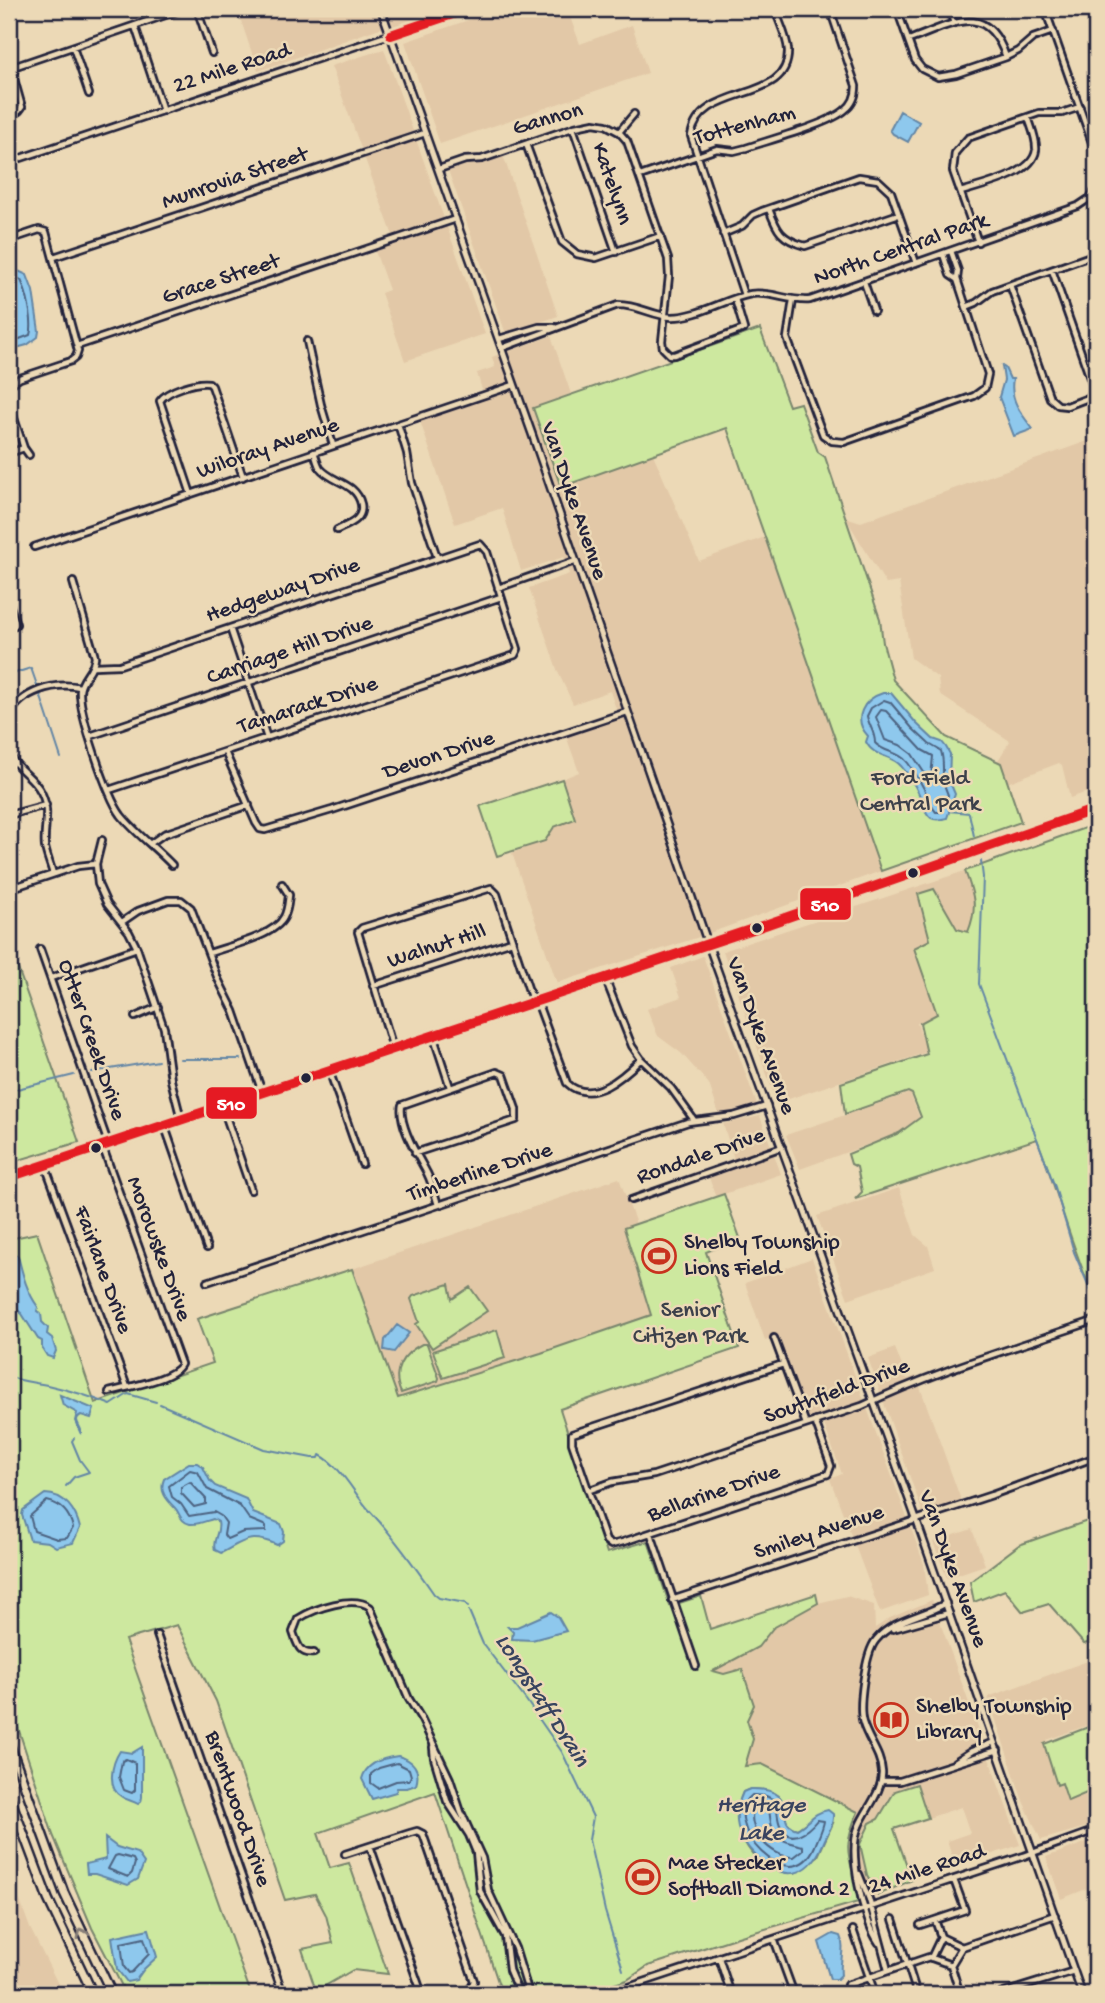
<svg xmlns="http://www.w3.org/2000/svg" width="1105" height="2003" font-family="'Gochi Hand',sans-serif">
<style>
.built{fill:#e2c8a7}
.green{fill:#cde89f;stroke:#78856d;stroke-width:2;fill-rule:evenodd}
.water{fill:#8ec8ed;stroke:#6386a6;stroke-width:2}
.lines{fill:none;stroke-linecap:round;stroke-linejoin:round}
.shore{stroke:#4d6482;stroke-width:2}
.stream{stroke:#6386a6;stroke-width:2}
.minor-casing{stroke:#22223b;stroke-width:10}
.major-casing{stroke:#22223b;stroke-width:10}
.highway-casing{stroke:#22223b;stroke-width:12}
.minor{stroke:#ecd9b6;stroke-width:4.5}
.major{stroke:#ecd9b6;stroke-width:5}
.highway{stroke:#ecd9b6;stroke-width:7}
.bus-1-casing{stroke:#ecd9b6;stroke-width:16}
.bus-1{stroke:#e51a23;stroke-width:10}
.oneway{stroke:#877e78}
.bus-dot{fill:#22223b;stroke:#ecd9b6;stroke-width:2.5}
.labels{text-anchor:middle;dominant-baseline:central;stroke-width:5;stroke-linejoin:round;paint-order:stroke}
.street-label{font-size:23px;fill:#22223b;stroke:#ecd9b6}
.park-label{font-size:23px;fill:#3c404a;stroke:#ecd9b6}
.poi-label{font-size:23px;fill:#22223b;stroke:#ecd9b6;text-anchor:start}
.water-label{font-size:24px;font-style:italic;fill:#38435f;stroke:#ecd9b6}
.line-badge{stroke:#ecd9b6;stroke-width:2.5}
.badge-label{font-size:19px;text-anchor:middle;font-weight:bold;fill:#fff}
</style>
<rect width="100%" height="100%" fill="#ecd9b6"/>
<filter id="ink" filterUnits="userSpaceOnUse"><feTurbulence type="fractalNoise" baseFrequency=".0143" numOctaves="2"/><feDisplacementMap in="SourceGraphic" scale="14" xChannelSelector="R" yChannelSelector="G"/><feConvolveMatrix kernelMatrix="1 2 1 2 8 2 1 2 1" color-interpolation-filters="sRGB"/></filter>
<g filter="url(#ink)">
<path class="built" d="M237,9H444L398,25L377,29L258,71Z
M500,9H567L580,44L632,25L648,73L440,144L405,42Z
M384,49L485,334L405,361L381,293L389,290L375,251L396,244L331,66Z
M503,155L558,316L506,334L448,170L465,163L485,162Z
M551,336L571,394L533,408L561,486L653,454L699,561L765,537L881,871L696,938L557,983L512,853L545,841L554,827L575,819L562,779L579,772L565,733L618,715L610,691L573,704L558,672L529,588L569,574L564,557L521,571L502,508L455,524L420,421L485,400L477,373L495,367L492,357Z
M1096,438V789L1070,798L1062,765L1059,763L1007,783L1001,763L997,762L1010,741L940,695L938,678L911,658L899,582L886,584L845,517L861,522Z
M977,867L976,936L934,942L914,949L938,1015L917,1023L927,1052L777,1103L723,951Z
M703,956L757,1105L732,1112L719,1114L709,1084L681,1053L658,1036L647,1009L681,997L671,968Z
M910,1093L922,1125L800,1169L786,1135Z
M760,1116L781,1174L716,1197L707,1172L735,1162L723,1124Z
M619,1178L636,1224L624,1228L652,1315L541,1353L398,1398L352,1269Z
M899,1188L915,1235L928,1246L935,1268L848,1299L817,1216Z
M812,1258L924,1564L928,1595L880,1612L830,1479L842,1474L821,1416L808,1420L778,1336L765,1340L745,1283Z
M895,1348L907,1379L916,1376L961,1500L923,1514L868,1358Z
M972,1529L985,1565L947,1578L933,1542Z
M847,1596L874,1605L875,1628L890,1618L932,1600L1020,1845L955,1866L947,1841L970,1833L961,1807L928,1818L917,1784L895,1791L878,1819L867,1875L878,1895L858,1902V1889L847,1852L849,1831L745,1767L753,1739L747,1720L741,1669L724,1674L712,1671L758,1647L773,1628L802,1611L818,1603Z
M1096,1658V1722L1047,1740L1068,1801L1086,1795L1096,1824L1041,1840L1023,1801L988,1697Z
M1096,1839V1885L1061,1899L1046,1857Z
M9,1871L30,1928L63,1994H9Z"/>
<path class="green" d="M760,329L789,406L800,403L818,452L825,457L880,619L883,643L893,680L946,737L1001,763L1021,822L881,871L727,428L561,487L533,408Z
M562,779L575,819L554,827L545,841L497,856L480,806Z
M1096,824V1288L1091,1290C1069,1240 1057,1189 1037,1139L855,1199L862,1192L857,1167L851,1164L848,1154L899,1133L921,1117L912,1094L908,1092L845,1114L841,1083L927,1054L920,1023L937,1014L914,948L930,940L918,894L934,889L957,929L968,932C978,907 974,895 965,871Z
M9,943L79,1142L9,1163Z
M724,1194L740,1238L706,1252L739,1348L560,1409L607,1553L648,1541L670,1606L701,1596L710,1629L816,1594L818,1603L773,1628L758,1647L713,1671L724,1674L742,1669L754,1705L747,1720L753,1739L745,1766L762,1764L858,1812C837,1857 856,1861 858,1902L741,1936L648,1966L627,1980L583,1994H502L435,1792L318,1833L330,1868L349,1863L388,1974L353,1970L316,1991L302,1949L333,1943L326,1915L315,1894L285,1900L216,1701L177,1625L125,1640L251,1994H126L92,1928L53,1835L9,1700V1239L37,1233L95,1403L213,1363L197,1319L352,1269L398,1398L541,1353L651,1315L624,1228ZM750,1789C805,1789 770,1823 797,1829L807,1822L833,1823L818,1856L795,1873C755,1874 726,1830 743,1792Z
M449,1284L452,1299L470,1287L487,1311L432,1348L416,1324L419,1322L411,1299L413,1296Z
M497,1330L505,1358L443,1378L433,1351Z
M422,1344H427L439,1378L438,1381L401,1393C391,1371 402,1354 422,1344Z
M1096,1518L1095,1641L1084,1644L1049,1604L1023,1612L1005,1590L974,1602L970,1582L1019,1545Z
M1096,1724V1789L1068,1801L1062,1783L1057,1785L1044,1744Z
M917,1784L928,1818L894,1829L912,1880L878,1895L867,1875L860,1844L870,1823L878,1819L895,1791Z"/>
<path class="water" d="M900,111L919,122L908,142L893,134L890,130Z
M16,270L27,275L33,291L39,331L38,337L27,345L9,350V271Z
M1002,366L1005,368L1010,379H1013C1009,399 1021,414 1033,429L1014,436L999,397L1004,380Z
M883,693H891L916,723L933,739L942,742L946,747L950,754L949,780L955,794L947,818C942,819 936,821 931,818C924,813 922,801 919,794C915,785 907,773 901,766C891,754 874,758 866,742L868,736C852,719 863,699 883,693Z
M15,1254L18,1256C23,1276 27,1292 38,1307L37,1311L41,1314L42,1322L48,1328L47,1334L52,1338L56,1351L53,1358L47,1356L42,1348V1341L38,1339L22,1314L11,1304L9,1259Z
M397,1325L409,1333L394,1352L384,1350L385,1340Z
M60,1395L94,1409L91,1418L81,1415C73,1419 79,1424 81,1430V1434L75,1421L77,1413L63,1405Z
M189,1463H197L203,1467L210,1481L215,1486L246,1499L253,1513L281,1524L284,1532L283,1541L277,1545C250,1533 244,1541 221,1553L215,1550C211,1540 221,1533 218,1522L213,1519C206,1521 197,1525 190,1524C180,1522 180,1513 175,1508C166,1499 159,1491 164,1479Z
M45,1494C65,1494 76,1511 80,1528L73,1543L56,1547L48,1542L30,1540L22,1515L23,1510Z
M551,1612L558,1617L566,1631L532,1640L512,1639L513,1632L508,1627H517Z
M142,1747V1797L141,1802L138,1804C133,1801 127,1800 122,1797C106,1788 112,1763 120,1751L132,1753Z
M398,1756C413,1760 421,1769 416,1785L407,1788H397L396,1792L372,1799L362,1779C366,1763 382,1758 398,1756Z
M750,1789C804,1788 771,1823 797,1829C810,1822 812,1813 828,1810L833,1814C834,1825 827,1834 823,1844C808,1880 782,1881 756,1856C737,1837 731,1818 743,1792Z
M105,1838L117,1847L137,1853L144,1863L138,1879L128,1885L95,1874H87L86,1864L106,1859Z
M149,1929L157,1957L144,1969L136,1980L127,1982L117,1969L112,1937Z
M833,1934L840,1936C846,1949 839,1961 841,1975L837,1979H830L819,1942Z"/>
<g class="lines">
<path class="shore" d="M9,278L16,277L21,280C27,293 34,322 30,335L9,343
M884,700L890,702L912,728L929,744L941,751C946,767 939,775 948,795L941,812H936C929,804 928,795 923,787C919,779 913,770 908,763C899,751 884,753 875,743C875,732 869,726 867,716L871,708Z
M881,710L886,711L922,750L933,756L931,777H927L912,754L900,745L885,740L876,717Z
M190,1470L198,1472L207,1489L240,1506L249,1519L266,1526V1531L243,1532L227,1539L224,1535L226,1523L221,1516L214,1512L189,1516L181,1504L172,1497L169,1486Z
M190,1482L206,1499V1504L194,1507L181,1493V1487Z
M47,1501C61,1504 70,1514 73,1528L67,1538L57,1539L34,1531L30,1516Z
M126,1759L135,1763V1790L132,1793L124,1790L119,1777L122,1761Z
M397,1763L409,1769L411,1776L409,1780L396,1781L378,1788L371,1783V1774L379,1768Z
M752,1795L766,1796L774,1800C779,1809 776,1819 781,1827C790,1846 809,1830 817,1820L824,1821C823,1829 818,1838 815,1846C791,1903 717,1822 752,1795Z
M764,1804L769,1808C772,1838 775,1839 803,1846V1850L794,1857C771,1858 743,1828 755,1805Z
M118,1855L133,1859L135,1863L132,1873L128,1877L108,1869L115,1856Z
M144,1938L149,1954L132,1972L129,1973L124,1967L121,1943Z"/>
<path class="stream" d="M9,675L31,668L38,688
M40,694L61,758
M949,811L969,813L974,836
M981,861L983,877L979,984L1055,1187L1074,1252L1096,1303
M180,1059H240
M92,1072L158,1061
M9,1091L74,1075
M9,1376C21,1382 34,1382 47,1385C69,1390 90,1396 111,1405L128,1394L156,1402
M160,1404L264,1449L312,1458H319L320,1455C342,1467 354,1494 370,1511C394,1537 414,1565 434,1594L439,1598L465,1603L468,1607
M66,1486L74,1477L89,1472L80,1460L72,1441L74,1438
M469,1611L483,1644L526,1700L562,1752L593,1817L589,1840L605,1911L623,1970"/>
<g class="minor-casing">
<path id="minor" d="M197,9L212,53
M897,9L915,60L922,69L938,77L956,74L1006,57L1018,51L1033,38L1053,31
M949,9L954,23
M1045,9L1096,154
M135,26L163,111
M909,40C953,24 986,0 1006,57
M73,47L89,94
M9,116L19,111L22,107L13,75L16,66L183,9
M573,128L616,252
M619,132L634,114
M526,144L562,242L577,254L596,258L661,236
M9,162L467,9
M439,169L465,160L482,159L575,127L594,123L606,125L619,132L627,141L668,259L669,276L662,341L663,348L670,355H674L744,329L735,299
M640,176L717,149L734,151L746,148C769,140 829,124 845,110C853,104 856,95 856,86L830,9
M961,192C982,185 1033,175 1036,150C1037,139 1031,127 1028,117
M769,209C777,231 781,239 805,246L899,214
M723,234L742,226L753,215L762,211L859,177L878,180L891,192L916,263
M9,240L39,230L46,232L78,351L76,357L71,361L20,378L9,385
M978,242L953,171L955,153L968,138L1039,113H1062L1080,107
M943,254L950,275L956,279
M54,257L425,133
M864,282L874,311
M1010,285L1050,398L1058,405L1067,406L1096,395L1052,270
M744,295L691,136C700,81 790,106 788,50C787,36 779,22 775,9
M793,300L787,338L823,435L832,441L844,442L974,396L985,388L988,374L957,279L958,271L951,251
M966,307L976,303L992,291L1096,254
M499,339L539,327H554
M307,341L321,405L333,445
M77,346L456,219
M502,348L618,305C638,305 653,316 672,317C699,317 724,299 751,294C770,291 790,302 810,300L1078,206L1090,198L1096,189
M9,403L24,448L29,455
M398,424L407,453L412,483L437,557
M314,452C316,457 317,463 320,468C332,483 356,482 361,504C364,520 349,524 337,530
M9,453L24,448
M191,494L160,401C167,390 197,381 209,383L212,386L243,477
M34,547L514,385
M73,582L95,657C94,671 81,678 80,691C79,714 107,796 121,815C135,833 156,848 172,865
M498,588L575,561
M9,603L16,624L9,630
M230,628L267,738
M94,666L120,665L480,544L487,552L518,649L515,655L109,790
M9,716C21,691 54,682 80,687
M90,736L501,597
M225,752L256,823L260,829L265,830L332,810L627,712
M9,754C17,770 34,777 41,792C51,811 43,828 45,847C47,857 51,866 53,874
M9,815L46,805
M102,840L96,864L98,884L107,904L129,932L137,948L164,1028L171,1080L181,1119
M151,843L164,834L249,805
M9,889L78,866L96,864
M122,922L138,911L168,900H181L191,908L218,979L234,1011L262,1092
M40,949L108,1143
M209,953C229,946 275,936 284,917C288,910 288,902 289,895L282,884
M51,978L137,948
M605,978L632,1046L641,1059L671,1088L694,1120
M373,986L512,941
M135,1017L158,1007
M433,1035L450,1087
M393,1048L358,932L362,928L491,888L497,894L530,994L539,1007L567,1083C591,1106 623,1077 641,1059
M329,1070L362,1164
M222,1105L251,1190
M164,1124L207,1248
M102,1145L181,1364C174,1380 126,1387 109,1392
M415,1153L516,1120V1109L504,1075L497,1072L402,1105C398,1125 418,1156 427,1173C432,1183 435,1195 438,1205
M45,1165L127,1387
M631,1200L782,1147
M207,1282L688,1122L734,1116L767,1106
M774,1338L806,1424
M783,1364L572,1434V1443L606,1541L611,1545L623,1542L828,1474L831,1466L815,1421
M590,1490L612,1482L654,1475L862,1406C937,1370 1018,1347 1096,1320
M651,1534L696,1666
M672,1600L992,1495L1096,1457
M893,1629L949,1613
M157,1635L283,1994
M314,1653C299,1655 297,1643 293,1632L298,1619C315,1608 353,1595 370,1607L409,1699L422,1720L450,1779L461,1812L482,1858L488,1890L515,1948L529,1994
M433,1747L434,1758L447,1801L469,1835L476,1852L480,1891L505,1936L509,1970L519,1994
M955,1762L972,1751L994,1742
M881,1781H900L998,1750
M370,1846L422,1994
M345,1854L410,1833L417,1831L423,1834L474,1981L470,1989L459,1994
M859,1874L869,1899L888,1970
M893,1919L917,1994
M935,1920L941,1937
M920,1925L965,1910L954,1880
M853,1930L875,1994
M774,1939L794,1994
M879,1943C863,1920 847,1851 859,1826C866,1809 883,1791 882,1772C881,1754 868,1740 863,1723C858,1708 865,1653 876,1640C893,1619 923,1617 946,1603
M719,1958L731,1994
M931,1958L941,1937L962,1947
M951,1965L960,1994
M608,1994L1024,1856L1096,1830
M850,1994L847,1985L929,1957L951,1965L962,1947L1055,1915
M1000,1994L1074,1971"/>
</g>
<g class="major-casing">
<path id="major" d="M381,9L532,434L708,944L916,1519L1082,1994
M9,1177L765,925L1096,809"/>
</g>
<g class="highway-casing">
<path id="highway" d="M9,1743L64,1893L112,1994
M9,1795L48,1899L93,1994"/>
</g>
<use href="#minor" class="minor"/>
<use href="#major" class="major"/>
<use href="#highway" class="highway"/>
<g class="bus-1-casing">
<path id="bus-1" d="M391,35L467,9
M9,1177L765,925L1096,809"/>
</g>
<use href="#bus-1" class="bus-1"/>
</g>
<defs><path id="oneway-chevron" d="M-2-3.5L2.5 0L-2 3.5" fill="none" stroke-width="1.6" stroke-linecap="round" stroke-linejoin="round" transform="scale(1.75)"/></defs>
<use class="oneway" href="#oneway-chevron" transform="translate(82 1933) rotate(-115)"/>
</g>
<defs>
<g id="stadium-ring" transform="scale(1.75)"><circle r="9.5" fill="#ecd9b6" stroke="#c8321e" stroke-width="1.5"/><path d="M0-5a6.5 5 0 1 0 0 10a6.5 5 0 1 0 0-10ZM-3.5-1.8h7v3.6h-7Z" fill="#c8321e"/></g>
<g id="library-ring" transform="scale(1.75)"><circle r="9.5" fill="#ecd9b6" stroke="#c8321e" stroke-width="1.5"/><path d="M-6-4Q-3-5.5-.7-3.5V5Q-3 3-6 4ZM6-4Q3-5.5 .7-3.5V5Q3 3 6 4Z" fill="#c8321e"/></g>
</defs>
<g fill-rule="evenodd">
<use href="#stadium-ring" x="659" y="1256"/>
<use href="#library-ring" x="891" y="1720"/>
<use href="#stadium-ring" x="643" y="1877"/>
</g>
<g class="bus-dot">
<circle cx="913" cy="873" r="6"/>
<circle cx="757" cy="928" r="6"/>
<circle cx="306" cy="1078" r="6"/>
<circle cx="96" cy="1148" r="6"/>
</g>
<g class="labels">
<g class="street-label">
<text transform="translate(232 69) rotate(-18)">22 Mile Road</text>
<text transform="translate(548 120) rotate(-16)">Gannon</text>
<text transform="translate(745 126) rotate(-15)">Tottenham</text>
<text transform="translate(235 179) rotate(-19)">Munrovia Street</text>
<text transform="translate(611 184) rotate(71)">Katelynn</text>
<text transform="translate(901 250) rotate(-19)">North Central Park</text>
<text transform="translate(221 280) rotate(-18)">Grace Street</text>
<text transform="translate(268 449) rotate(-19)">Wiloray Avenue</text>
<text transform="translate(573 501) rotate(71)">Van Dyke Avenue</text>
<text transform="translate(283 591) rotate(-19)">Hedgeway Drive</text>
<text transform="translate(290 651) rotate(-19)">Carriage Hill Drive</text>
<text transform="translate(308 706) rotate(-18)">Tamarack Drive</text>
<text transform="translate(439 756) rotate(-18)">Devon Drive</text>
<text transform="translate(437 947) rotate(-18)">Walnut Hill</text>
<text transform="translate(760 1036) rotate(70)">Van Dyke Avenue</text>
<text transform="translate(91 1040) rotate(71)">Otter Creek Drive</text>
<text transform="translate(701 1157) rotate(-19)">Rondale Drive</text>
<text transform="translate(480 1173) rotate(-18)">Timberline Drive</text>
<text transform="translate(158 1249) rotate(70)">Morowske Drive</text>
<text transform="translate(102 1270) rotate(70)">Fairlane Drive</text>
<text transform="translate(837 1392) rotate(-20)">Southfield Drive</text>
<text transform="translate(714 1494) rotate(-19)">Bellarine Drive</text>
<text transform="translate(819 1533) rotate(-18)">Smiley Avenue</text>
<text transform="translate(952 1569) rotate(70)">Van Dyke Avenue</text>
<text transform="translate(237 1809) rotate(71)">Brentwood Drive</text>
<text transform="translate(927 1870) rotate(-18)">24 Mile Road</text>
</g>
<g class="park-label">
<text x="920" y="779">Ford Field<tspan x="920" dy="26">Central Park</tspan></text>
<text x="690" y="1311">Senior<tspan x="690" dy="26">Citizen Park</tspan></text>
</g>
<g class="poi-label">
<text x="684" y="1243">Shelby Township<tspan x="684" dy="26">Lions Field</tspan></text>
<text x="916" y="1707">Shelby Township<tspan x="916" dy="26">Library</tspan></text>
<text x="668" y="1864">Mae Stecker<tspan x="668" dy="26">Softball Diamond 2</tspan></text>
</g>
<g class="water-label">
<text transform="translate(541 1701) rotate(57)">Longstaff Drain</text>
<text x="761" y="1806">Heritage<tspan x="761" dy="28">Lake</tspan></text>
</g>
</g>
<g class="line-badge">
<rect x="799" y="887" width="53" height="34" rx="7" fill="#e51a23"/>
<rect x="205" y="1086" width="53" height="34" rx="7" fill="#e51a23"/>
</g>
<g class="badge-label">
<text x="825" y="911">510</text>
<text x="231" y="1110">510</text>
</g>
<rect width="1105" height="2003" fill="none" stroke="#ecd9b6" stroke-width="35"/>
<rect x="18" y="18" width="1070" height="1968" fill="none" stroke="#22223b" stroke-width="2.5" filter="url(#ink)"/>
</svg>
